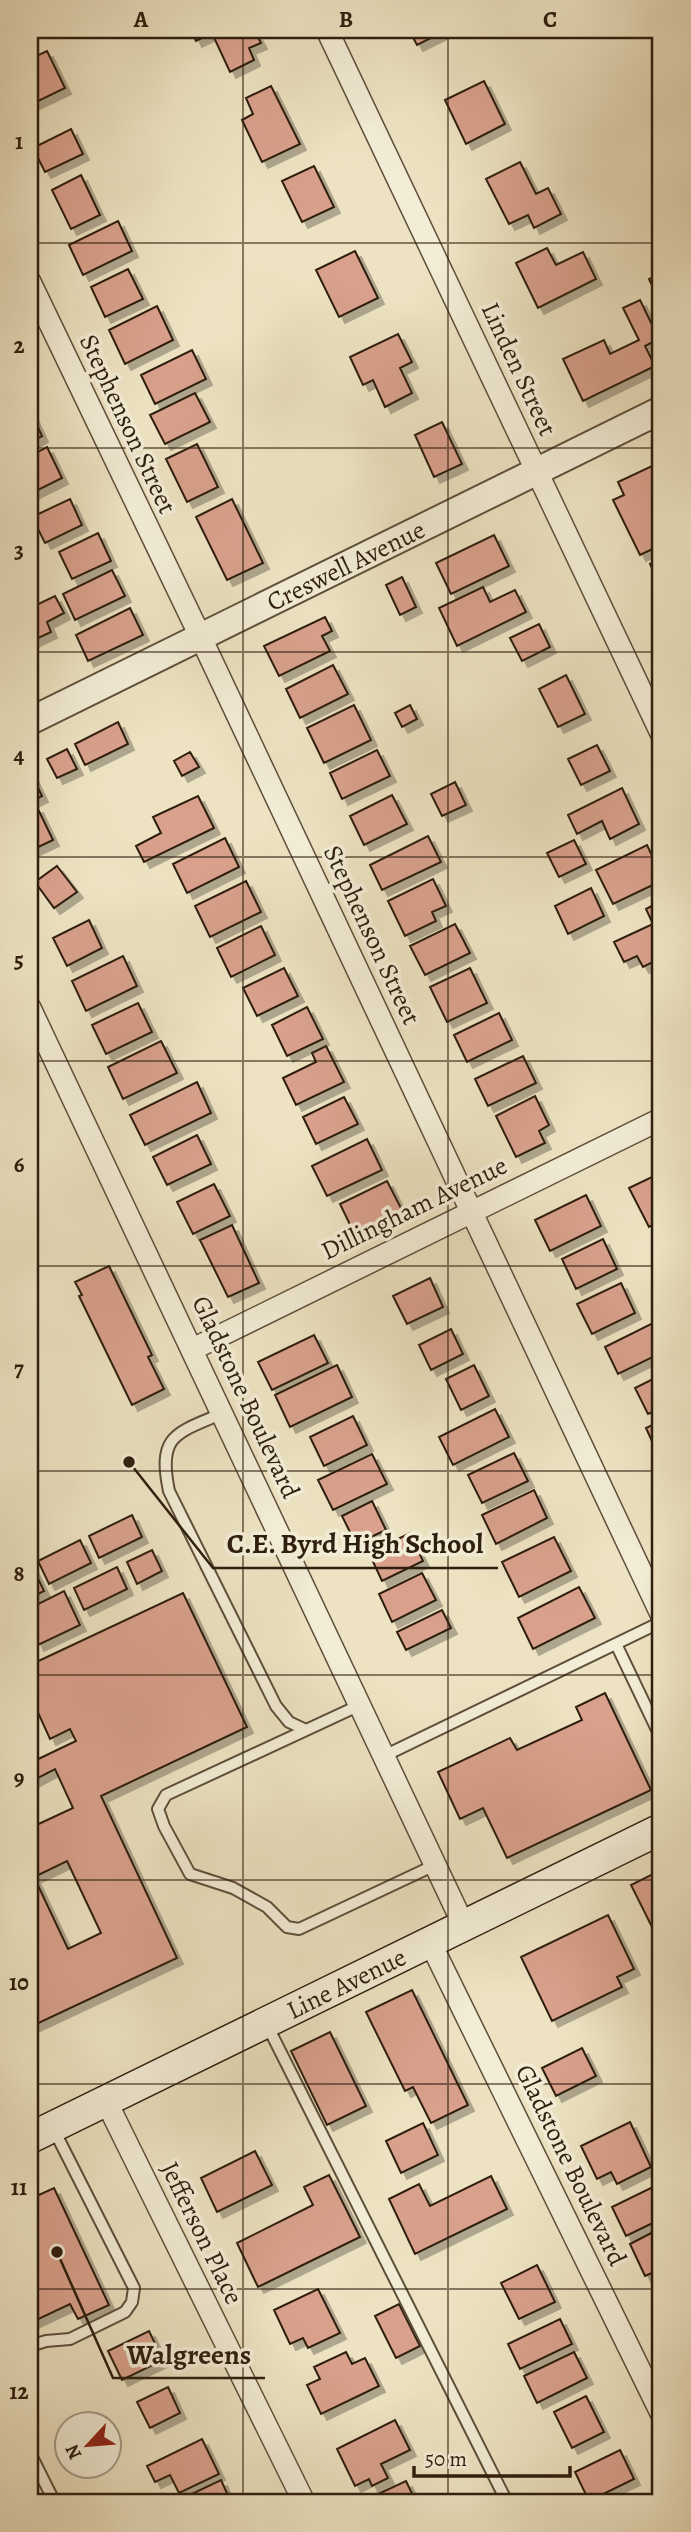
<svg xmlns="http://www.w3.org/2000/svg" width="691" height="2532" font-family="Alegreya,serif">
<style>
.building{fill:#d9a18c;stroke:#2e1e0e;stroke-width:2;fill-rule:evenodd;filter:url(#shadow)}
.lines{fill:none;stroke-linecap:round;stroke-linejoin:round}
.service-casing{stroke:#5e4f3b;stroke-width:14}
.minor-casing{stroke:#5e4f3b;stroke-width:24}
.tertiary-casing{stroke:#5e4f3b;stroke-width:30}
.secondary-casing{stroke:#2e1e0e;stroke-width:33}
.service{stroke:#f3edd7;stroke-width:10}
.minor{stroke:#f3edd7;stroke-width:21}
.tertiary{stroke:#f3edd7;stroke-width:26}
.secondary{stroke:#f3edd7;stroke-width:30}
.grid{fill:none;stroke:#2e1e0e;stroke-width:2;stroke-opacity:0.55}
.labels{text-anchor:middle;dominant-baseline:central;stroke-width:7;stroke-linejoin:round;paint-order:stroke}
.street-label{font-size:26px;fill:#2e1e0e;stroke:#f3edd7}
.leader{fill:none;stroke:#2e1e0e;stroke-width:2.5}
.callout-dot{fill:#2e1e0e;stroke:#f3edd7;stroke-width:2.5}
.callout-label{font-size:28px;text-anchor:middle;font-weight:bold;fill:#2e1e0e;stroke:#f3edd7;stroke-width:7;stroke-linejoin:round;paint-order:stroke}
.neatline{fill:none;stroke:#2e1e0e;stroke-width:2.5}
.grid-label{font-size:23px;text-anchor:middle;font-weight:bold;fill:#2e1e0e}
</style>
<defs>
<filter id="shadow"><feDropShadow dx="6" dy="6" stdDeviation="0" flood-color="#0004"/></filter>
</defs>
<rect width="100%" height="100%" fill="#ede3c2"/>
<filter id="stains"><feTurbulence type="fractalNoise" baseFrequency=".00286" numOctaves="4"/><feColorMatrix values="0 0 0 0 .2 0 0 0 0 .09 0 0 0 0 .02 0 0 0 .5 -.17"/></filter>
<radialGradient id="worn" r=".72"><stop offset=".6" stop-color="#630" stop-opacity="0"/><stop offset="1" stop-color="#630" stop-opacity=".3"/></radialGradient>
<path class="building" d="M191,30H254L261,43L249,48L254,60L230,72L212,33L196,41Z
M409,30H447L417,45Z
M47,51L65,88L30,105V59Z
M484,81L505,124L466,144L445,100Z
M271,86L300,144L262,162L242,120L253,114L246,98Z
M71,129L83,154L45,172L33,148Z
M520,162L536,194L548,188L561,214L534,228L528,215L509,224L486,179Z
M314,166L334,207L302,222L282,181Z
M81,175L100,215L71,229L52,190Z
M118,221L132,251L83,275L69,245Z
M547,248L556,265L583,252L596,279L538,308L516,263Z
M355,251L378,298L339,317L316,270Z
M128,269L143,299L105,317L91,287Z
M661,274V305L649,279Z
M640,300L659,339L645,346L655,366L583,401L563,359L604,340L610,354L639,340L623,308Z
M157,306L173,340L125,364L109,330Z
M398,334L412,362L400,368L412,393L385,407L373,380L363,385L350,357Z
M192,350L206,379L155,404L141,375Z
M195,393L210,422L165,444L150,415Z
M30,410L42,436L30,443Z
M442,422L462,464L434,477L415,435Z
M197,444L218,487L187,502L166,459Z
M47,447L62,478L30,494V456Z
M652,466L661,485V545L640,555L613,500L624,495L618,482Z
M70,499L82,525L45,543L32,517Z
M232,499L263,563L227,580L196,517Z
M98,533L111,561L72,579L59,552Z
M494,535L509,566L451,594L436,563Z
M661,558V587L650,564Z
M112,570L125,596L75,620L63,594Z
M402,577L416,607L400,615L386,585Z
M483,587L490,602L515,590L526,612L457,646L439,608Z
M55,596L64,613L47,622L51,632L32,641L30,637V608Z
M130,608L143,635L88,661L76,635Z
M325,617L332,631L322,636L330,651L279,676L264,646Z
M539,624L550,647L522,661L510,638Z
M333,665L348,694L300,718L286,689Z
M566,675L585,714L558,727L539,689Z
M354,705L371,740L324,763L307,728Z
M410,705L417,719L402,727L395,713Z
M118,722L128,744L85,765L75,744Z
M597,745L610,771L581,785L568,759Z
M67,749L77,769L57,778L47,759Z
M377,750L390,776L342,799L330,773Z
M190,752L199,767L182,776L174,761Z
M30,771L42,796L30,802Z
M455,782L466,805L442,816L431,794Z
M622,788L639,824L610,839L602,821L577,834L568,815Z
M392,795L407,824L364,845L350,816Z
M198,796L214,828L144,862L136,846L161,833L153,817Z
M37,807L53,840L30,851V810Z
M428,836L441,862L382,890L370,865Z
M225,838L239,867L187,893L173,864Z
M574,840L586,864L559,877L547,853Z
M647,845L661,875V881L613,904L596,870Z
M57,866L77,892L54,908L35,882Z
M433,879L446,906L432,912L436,921L405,936L388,901Z
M246,881L261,912L210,937L195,906Z
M591,888L604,916L568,934L555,906Z
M661,901V958L643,967L637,956L624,962L614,942L653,924L646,909Z
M89,920L102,948L67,966L53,938Z
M455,924L470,953L425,975L410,946Z
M261,926L275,955L231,977L217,948Z
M123,956L137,986L86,1011L72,981Z
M284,968L298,996L257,1016L243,988Z
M470,968L487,1003L447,1022L430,987Z
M138,1003L152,1032L106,1054L92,1025Z
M307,1007L323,1039L287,1056L272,1025Z
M499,1013L512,1040L467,1062L454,1035Z
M161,1041L177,1073L123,1099L108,1067Z
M326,1046L344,1082L296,1105L283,1078L316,1062L312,1053Z
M523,1056L536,1083L488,1106L475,1079Z
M197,1082L211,1113L145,1145L130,1115Z
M535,1096L549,1125L539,1131L545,1143L516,1157L496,1116Z
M344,1097L358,1124L316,1144L303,1117Z
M197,1135L211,1164L167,1185L153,1157Z
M367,1139L382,1170L327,1196L312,1166Z
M656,1175L661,1185V1221L649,1227L629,1188Z
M387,1181L404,1214L356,1237L340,1204Z
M214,1184L230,1216L193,1234L177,1202Z
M586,1195L601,1226L550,1251L535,1220Z
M232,1225L259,1283L228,1297L200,1240Z
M603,1239L617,1269L576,1289L562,1259Z
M109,1266L152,1355L148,1357L164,1389L132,1405L79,1296L82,1295L75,1282Z
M430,1278L443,1307L407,1324L393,1296Z
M621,1283L635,1313L592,1334L577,1304Z
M661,1319V1353L618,1374L605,1347Z
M451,1329L463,1354L431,1370L419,1345Z
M314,1335L328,1363L272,1390L258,1362Z
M337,1365L352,1397L290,1427L275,1395Z
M474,1365L489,1396L461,1410L446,1379Z
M661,1375V1408L648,1414L635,1388Z
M495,1409L509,1437L453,1465L439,1437Z
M353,1416L367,1445L324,1466L310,1437Z
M661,1421V1461L646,1428Z
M514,1453L528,1481L482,1503L468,1475Z
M372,1454L387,1484L333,1510L318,1480Z
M534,1490L547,1518L496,1544L482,1515Z
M372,1501L386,1530L356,1544L342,1516Z
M132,1515L142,1537L99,1558L89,1536Z
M410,1533L423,1561L382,1581L369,1553Z
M554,1537L571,1571L519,1597L502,1562Z
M80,1540L91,1563L49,1584L38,1561Z
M152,1550L162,1571L137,1584L127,1562Z
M30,1562L44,1591L30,1598Z
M117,1567L127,1589L84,1610L74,1588Z
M422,1573L436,1600L392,1622L379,1594Z
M579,1587L595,1618L533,1649L518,1618Z
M64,1591L80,1625L38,1645L30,1627V1608Z
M183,1593L247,1727L101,1796L177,1958L30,2027V1828L73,1808L55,1769L30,1782V1763L76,1741L70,1729L50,1739L30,1695V1665ZM67,1861L101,1933L68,1949L34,1877Z
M442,1610L451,1628L406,1650L397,1632Z
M605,1693L651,1790L507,1858L483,1808L460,1819L438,1772L510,1738L517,1750L582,1720L576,1707Z
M661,1870V1945L631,1885Z
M608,1915L634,1969L617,1977L622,1987L552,2021L521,1957Z
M412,1990L468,2105L431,2123L413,2087L405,2091L366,2012Z
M330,2032L366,2106L327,2125L291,2051Z
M582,2048L596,2076L556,2096L542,2068Z
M630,2122L651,2167L617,2184L611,2172L597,2179L581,2146Z
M423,2123L438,2155L401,2173L386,2141Z
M255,2151L272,2185L217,2212L201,2178Z
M329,2175L360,2237L258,2287L237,2243L313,2205L304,2187Z
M491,2176L507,2209L415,2254L389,2199L419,2184L430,2206Z
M661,2183V2219L626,2236L612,2207Z
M54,2188L109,2305L78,2319L70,2304L30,2323V2199Z
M661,2228V2269L645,2276L630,2244Z
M537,2265L555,2302L519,2319L501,2283Z
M318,2289L340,2333L308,2348L303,2338L290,2344L274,2310Z
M399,2304L420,2346L396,2358L375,2316Z
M560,2319L572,2344L520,2369L508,2344Z
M149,2331L163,2360L122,2380L108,2351Z
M346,2352L352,2364L365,2358L379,2386L321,2414L307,2385L320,2379L314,2367Z
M574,2352L587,2378L537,2403L524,2376Z
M168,2387L180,2413L150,2428L137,2402Z
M586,2396L604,2432L572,2448L554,2412Z
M395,2420L410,2450L381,2464L388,2478L372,2486L369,2479L355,2486L337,2449Z
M202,2439L219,2474L179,2493L170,2475L155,2482L147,2466Z
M620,2450L634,2479L589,2501L575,2472Z
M221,2480L231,2502H175Z
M406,2481L416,2502H361Z"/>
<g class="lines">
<g class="service-casing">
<path id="service" d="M223,1413C177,1433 157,1434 169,1491L276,1706L289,1722L306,1730
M616,1644L661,1738
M360,1705L166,1795L158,1809L164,1826L190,1874L233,1888L267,1907L287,1927L299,1929L435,1865
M384,1756L661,1622
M266,2023L507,2502
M30,2346L46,2341L70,2339L125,2312L132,2302L134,2288L53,2128
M30,2453L52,2497L41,2502"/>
</g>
<g class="minor-casing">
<path id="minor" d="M327,30L661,733
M30,282L201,638L661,1614
M30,1008L464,1926
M193,1349L661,1119
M430,1942L661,2413
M106,2101L304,2502"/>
</g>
<g class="tertiary-casing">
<g id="tertiary">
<path id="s1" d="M30,721L661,410"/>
</g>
</g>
<g class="secondary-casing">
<g id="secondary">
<path id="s2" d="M30,2138L661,1829"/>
</g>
</g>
<use href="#service" class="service"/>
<use href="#minor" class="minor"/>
<use href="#tertiary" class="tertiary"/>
<use href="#secondary" class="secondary"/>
</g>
<path class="grid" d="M243,30V2502M448,30V2502M30,243H661M30,448H661M30,652H661M30,857H661M30,1061H661M30,1266H661M30,1471H661M30,1675H661M30,1880H661M30,2084H661M30,2289H661"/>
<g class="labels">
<g class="street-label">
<text transform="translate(519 369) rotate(65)">Linden Street</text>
<text transform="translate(128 424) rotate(65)">Stephenson Street</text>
<text stroke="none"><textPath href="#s1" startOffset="352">Creswell Avenue</textPath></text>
<text transform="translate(372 935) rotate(65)">Stephenson Street</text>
<text transform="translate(414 1208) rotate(-26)">Dillingham Avenue</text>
<text transform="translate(246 1397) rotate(65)">Gladstone Boulevard</text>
<text stroke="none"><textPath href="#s2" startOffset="352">Line Avenue</textPath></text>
<text transform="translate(571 2165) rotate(64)">Gladstone Boulevard</text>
<text transform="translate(202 2233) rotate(64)">Jefferson Place</text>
</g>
</g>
<path class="leader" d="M129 1462L213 1568H498M57 2252L113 2378H265"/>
<g class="callout-dot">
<circle cx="129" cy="1462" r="7"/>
<circle cx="57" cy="2252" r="7"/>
</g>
<g class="callout-label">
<text x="355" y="1553">C.E. Byrd High School</text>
<text x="189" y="2364">Walgreens</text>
</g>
<rect width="691" height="2532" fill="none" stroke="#ede3c2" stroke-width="77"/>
<g transform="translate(88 2445) rotate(244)"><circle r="33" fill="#f3edd7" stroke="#a49a87" stroke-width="2"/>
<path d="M0-5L12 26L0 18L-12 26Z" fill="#8f2418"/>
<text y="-10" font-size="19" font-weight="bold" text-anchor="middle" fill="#2e1e0e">N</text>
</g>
<path d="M414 2466v10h156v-10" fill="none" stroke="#2e1e0e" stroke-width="3.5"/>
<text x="425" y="2466" font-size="21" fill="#2e1e0e" stroke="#f3edd7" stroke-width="5" paint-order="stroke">50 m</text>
<rect x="38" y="38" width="614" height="2456" class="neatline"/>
<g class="grid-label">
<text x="141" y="27">A</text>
<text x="346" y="27">B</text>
<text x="550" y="27">C</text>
<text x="19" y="149">1</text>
<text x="19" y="353">2</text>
<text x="19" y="558">3</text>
<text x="19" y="763">4</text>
<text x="19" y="967">5</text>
<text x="19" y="1172">6</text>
<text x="19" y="1376">7</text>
<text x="19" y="1581">8</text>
<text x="19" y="1785">9</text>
<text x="19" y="1990">10</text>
<text x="19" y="2195">11</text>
<text x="19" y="2399">12</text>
</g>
<rect width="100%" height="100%" filter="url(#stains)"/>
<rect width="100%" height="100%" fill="url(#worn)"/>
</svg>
